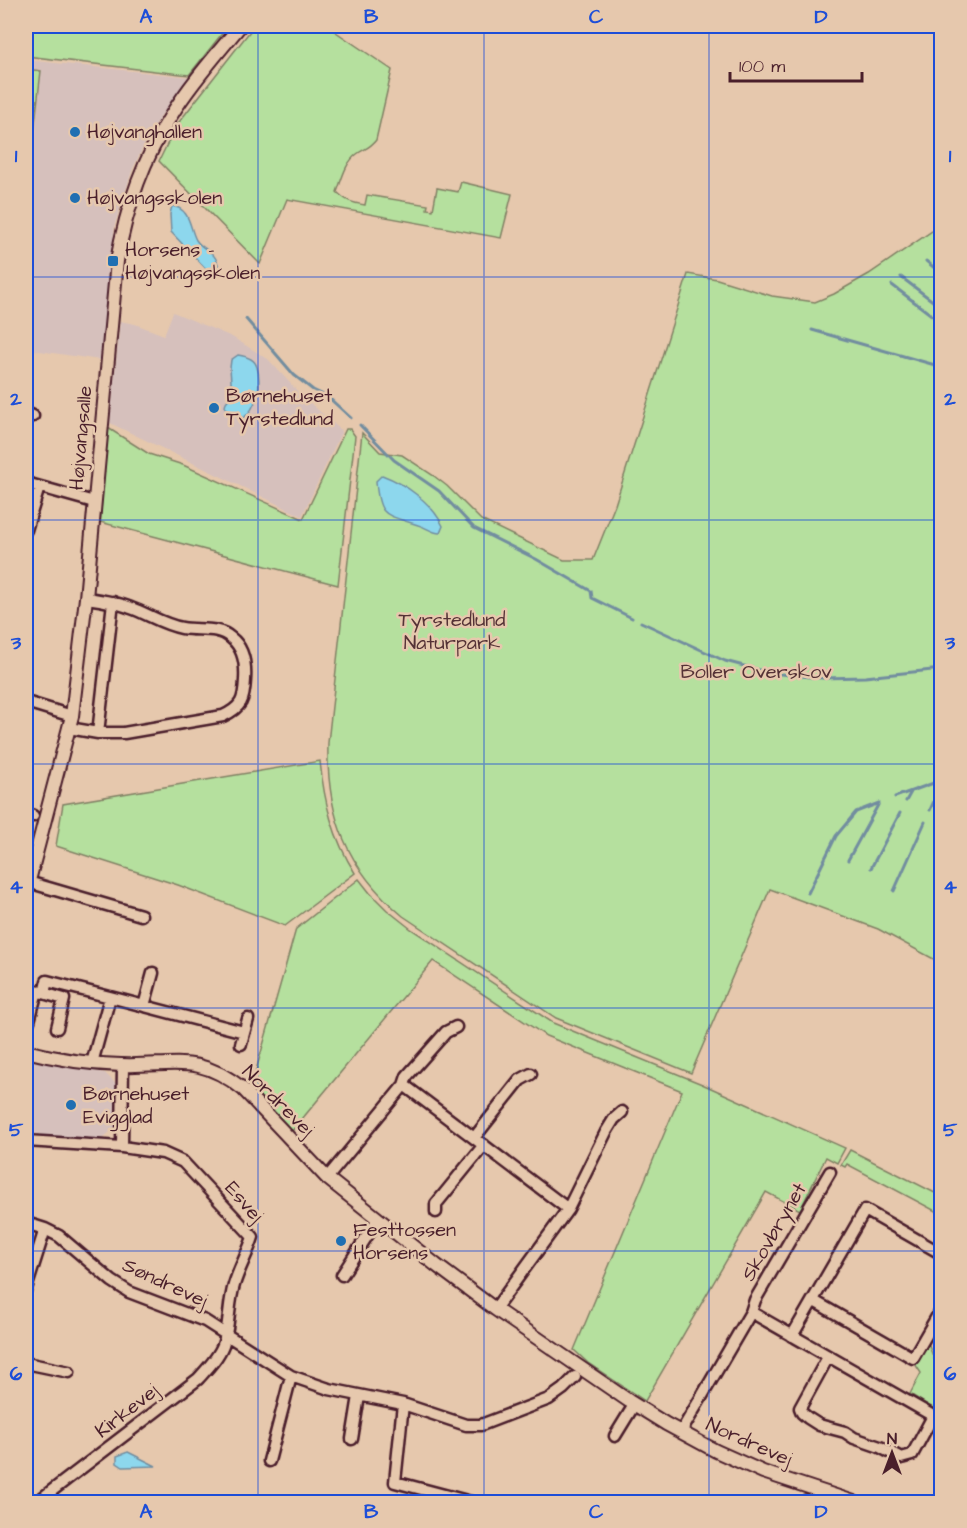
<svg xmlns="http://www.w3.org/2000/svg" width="967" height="1528" font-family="'Architects Daughter',sans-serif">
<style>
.built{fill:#d6c0bc}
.green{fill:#b5e09e;stroke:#808064;stroke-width:1.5}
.water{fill:#8dd7ed;stroke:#728d9f;stroke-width:1.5}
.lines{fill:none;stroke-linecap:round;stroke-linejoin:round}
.stream{stroke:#728d9f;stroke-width:3}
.minor-casing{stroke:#4a1f2b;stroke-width:15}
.tertiary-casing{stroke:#4a1f2b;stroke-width:16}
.minor{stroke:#e6c8ad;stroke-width:10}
.tertiary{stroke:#e6c8ad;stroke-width:12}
.grid{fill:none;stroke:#1d4ed8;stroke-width:1.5;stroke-opacity:0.55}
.poi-dot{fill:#1f6fb2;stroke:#e6c8ad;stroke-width:2}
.labels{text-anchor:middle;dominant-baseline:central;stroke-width:5;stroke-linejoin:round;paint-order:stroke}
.poi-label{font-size:20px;fill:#4a1f2b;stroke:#e6c8ad;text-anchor:start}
.street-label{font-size:20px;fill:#4a1f2b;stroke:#e6c8ad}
.park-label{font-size:20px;fill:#553236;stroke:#e6c8ad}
.neatline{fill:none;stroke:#1d4ed8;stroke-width:2}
.grid-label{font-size:20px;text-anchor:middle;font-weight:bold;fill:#1d4ed8}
</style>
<rect width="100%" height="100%" fill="#e6c8ad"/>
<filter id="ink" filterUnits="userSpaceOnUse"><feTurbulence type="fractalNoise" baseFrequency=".0167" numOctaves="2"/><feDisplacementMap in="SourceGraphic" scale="12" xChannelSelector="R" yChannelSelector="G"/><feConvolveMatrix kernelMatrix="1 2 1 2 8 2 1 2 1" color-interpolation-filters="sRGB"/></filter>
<g filter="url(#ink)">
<path class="built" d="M26,60L190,77L160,117L143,147L132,171L115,224L100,360L26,349Z
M173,312L232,337L268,359L300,394L342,431L302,516L110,423L120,321L135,324L164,335Z
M26,1059L105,1073L116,1084V1127L98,1142L26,1137Z"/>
<path class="green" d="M26,26H228L189,75L26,56Z
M254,26H327L392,70L376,140C370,148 364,149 357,154C345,163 342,179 337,192C346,201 352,203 365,205L367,195L428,205L427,209L433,210L437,188L458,192L461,182L512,194L501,238L287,199L260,264L159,161L176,126Z
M26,69L41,71L31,158H26Z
M941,225V963L878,929L770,889L691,1073L556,1018L403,916C347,869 326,816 328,743L362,433L380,452L402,455L434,476L447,486L481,520L564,560H593L615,505L688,274L717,279L772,296L815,302L834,294L869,274Z
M108,428L149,454L183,465L303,519L346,429H350L355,436L338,585L100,522Z
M320,761C324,802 333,838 355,873L285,926L178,885L56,846L63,804Z
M359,879L370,893L387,910L411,929L553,1023L702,1084L845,1148L837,1163L826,1157L800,1210L766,1192L645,1401L588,1363L574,1350L682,1091L546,1036L433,961L292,1131L251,1088L296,929Z
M850,1150L941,1196V1214L847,1164L845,1167L841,1165Z
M927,1341L935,1361L941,1364V1403L937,1411L910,1394L921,1373L915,1364Z"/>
<path class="water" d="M172,206C191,209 189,227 196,240C204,252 216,249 219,269L216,274L212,275L171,232L170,214Z
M238,355C245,356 255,359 257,367C262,383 257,409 243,418L232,414L225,407L226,402L232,395L230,368L231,360Z
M382,475C406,484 432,503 443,526L440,533C432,533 426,527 418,525C386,514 379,519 376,481Z
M128,1452L156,1466L123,1467L117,1463V1456Z"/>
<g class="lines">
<path class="stream" d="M926,261L942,274
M901,277L942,308
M892,285L942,323
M246,319L294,375L313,390L328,397L351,418
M812,330L942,367
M360,425L394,460L439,491L474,528L536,559L591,591L592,598L632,618
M641,622L725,661L770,673L822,678L865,677L942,669
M895,797L942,780
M906,801L911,792
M930,810L942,784
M848,860L878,805
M871,868L900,813
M894,891L925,822
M808,893L836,836L856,812L879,803"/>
<g class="minor-casing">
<path id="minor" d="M26,413L33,416
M26,483L94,502
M26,530L39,487
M26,702L72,716
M69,728L98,733H124L223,716C242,707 244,700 245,680C246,664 244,648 231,638C218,626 199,631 182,628C164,625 148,614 131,608C116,602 101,600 86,598
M98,733L113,602
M26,813L33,816
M28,882L141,915
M26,988L64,999L57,1028
M44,993L47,981L110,997L92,1063
M110,997L244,1032
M144,1006L153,973
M29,1021L37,991
M241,1044L248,1019
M404,1085L407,1076L446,1032L456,1027
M474,1138L520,1080L531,1074
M26,1141L122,1147L163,1153L183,1162L253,1237C248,1253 239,1268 234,1285C228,1304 230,1326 223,1345C218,1358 207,1369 198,1379L37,1502
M122,1147L123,1065
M327,1178L404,1085L568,1209L495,1309
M568,1209L606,1132L614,1119L622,1112
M436,1212V1204L484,1145
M26,1223L45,1229L59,1236L112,1281L129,1292L205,1321L291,1376L329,1389L403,1404L466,1425H481L549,1399L563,1389L575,1377
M342,1275L378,1219
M26,1289L45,1229
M814,1301L913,1358L942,1308
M751,1312L942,1421
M792,1336L865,1210L942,1254
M828,1357L800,1408L802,1413L808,1418L819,1425L845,1432L854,1438L880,1447L901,1458L912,1455L933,1416
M26,1363L69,1372
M403,1404L395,1482L471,1502
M681,1432L751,1312L755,1300L830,1172
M615,1436L634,1405
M352,1439L359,1396
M269,1461L291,1376
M815,1502L819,1492"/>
</g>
<g class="tertiary-casing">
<path id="tertiary" d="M26,892L72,716L86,598L117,261C126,208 143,159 172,114C191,83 217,54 240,26
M26,1051C56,1059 89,1064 121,1065C173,1067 197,1052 243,1089L327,1178L436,1265L495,1309L629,1401L666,1424L716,1451L763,1472L854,1502"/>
</g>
<use href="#minor" class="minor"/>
<use href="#tertiary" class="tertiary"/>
</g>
</g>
<path class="grid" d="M258,26V1502M484,26V1502M709,26V1502M26,277H942M26,520H942M26,764H942M26,1008H942M26,1251H942"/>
<g class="poi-dot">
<circle cx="75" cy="132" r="6"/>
<circle cx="75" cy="198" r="6"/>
<rect x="107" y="255" width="12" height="12" rx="3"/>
<circle cx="214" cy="408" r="6"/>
<circle cx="71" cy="1105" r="6"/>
<circle cx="341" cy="1241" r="6"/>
</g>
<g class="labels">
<g class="poi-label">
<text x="87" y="132">Højvanghallen</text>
<text x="87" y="198">Højvangsskolen</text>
<text x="125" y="250">Horsens -<tspan x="125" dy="23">Højvangsskolen</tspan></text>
<text x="226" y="396">Børnehuset<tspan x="226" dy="23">Tyrstedlund</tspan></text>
<text x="83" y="1094">Børnehuset<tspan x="83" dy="23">Evigglad</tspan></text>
<text x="353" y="1230">Festtossen<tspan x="353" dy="23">Horsens</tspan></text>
</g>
<g class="street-label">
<text transform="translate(81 438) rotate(-85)">Højvangsalle</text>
<text transform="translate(278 1101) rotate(45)">Nordrevej</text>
<text transform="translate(244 1202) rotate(49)">Esvej</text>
<text transform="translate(774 1232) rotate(-60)">Skovbrynet</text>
<text transform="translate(165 1283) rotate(25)">Søndrevej</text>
<text transform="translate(127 1411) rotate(-38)">Kirkevej</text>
<text transform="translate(749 1442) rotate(24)">Nordrevej</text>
</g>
<g class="park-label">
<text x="452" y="620">Tyrstedlund<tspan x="452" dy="23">Naturpark</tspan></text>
<text x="756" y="672">Boller Overskov</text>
</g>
</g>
<rect width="967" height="1528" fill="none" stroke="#e6c8ad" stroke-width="66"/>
<g transform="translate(892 1453)" stroke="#e6c8ad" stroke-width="4.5" paint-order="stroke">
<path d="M0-4.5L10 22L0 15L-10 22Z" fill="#4a1f2b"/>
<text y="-9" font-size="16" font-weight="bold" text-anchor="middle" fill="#4a1f2b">N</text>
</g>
<path d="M730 72v9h132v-9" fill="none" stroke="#4a1f2b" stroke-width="3"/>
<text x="739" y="72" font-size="18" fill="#4a1f2b" stroke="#e6c8ad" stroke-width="4.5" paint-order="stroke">100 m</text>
<rect x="33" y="33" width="901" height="1462" class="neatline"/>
<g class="grid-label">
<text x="146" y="23">A</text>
<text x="371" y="23">B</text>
<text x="596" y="23">C</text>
<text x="821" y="23">D</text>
<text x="16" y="162">1</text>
<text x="950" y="162">1</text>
<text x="16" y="405">2</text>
<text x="950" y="405">2</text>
<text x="16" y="649">3</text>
<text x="950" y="649">3</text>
<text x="16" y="893">4</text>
<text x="950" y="893">4</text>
<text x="16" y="1136">5</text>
<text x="950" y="1136">5</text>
<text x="16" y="1380">6</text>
<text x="950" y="1380">6</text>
<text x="146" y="1518">A</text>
<text x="371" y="1518">B</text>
<text x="596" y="1518">C</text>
<text x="821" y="1518">D</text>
</g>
</svg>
